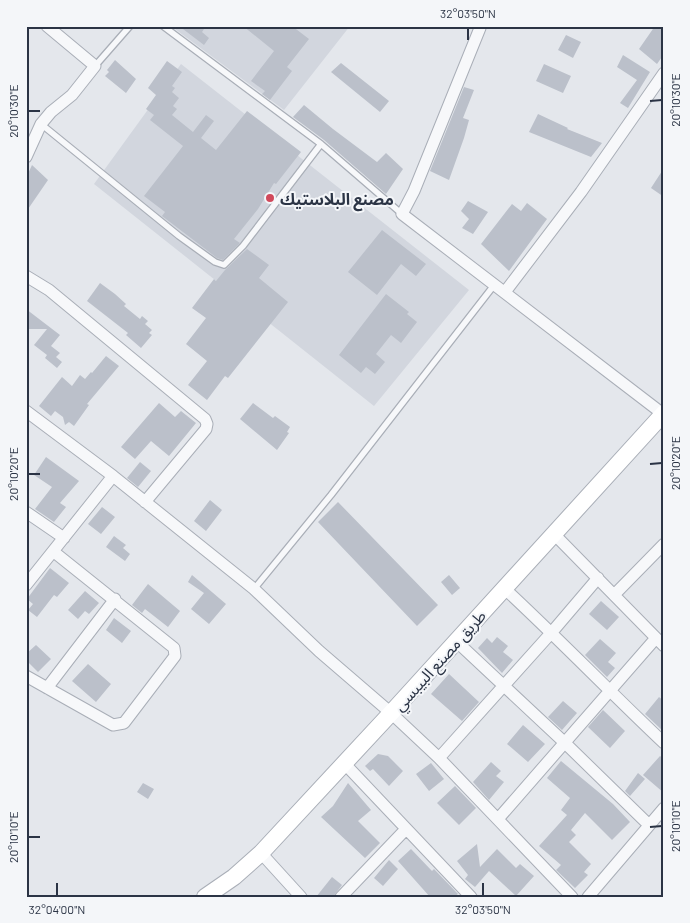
<svg xmlns="http://www.w3.org/2000/svg" width="690" height="923" font-family="Barlow,'Noto Sans Arabic',sans-serif">
<style>
.built{fill:#d2d6de}
.building{fill:#bbc0ca}
.lines{fill:none;stroke-linecap:round;stroke-linejoin:round}
.lane-casing{stroke:#a9aeb7;stroke-width:8}
.street-casing{stroke:#a9aeb7;stroke-width:13}
.secondary-casing{stroke:#a9aeb7;stroke-width:18}
.lane{stroke:#f7f8fa;stroke-width:5.5}
.street{stroke:#f7f8fa;stroke-width:11}
.secondary{stroke:#fff;stroke-width:16}
.ticks{fill:none;stroke:#2b3445;stroke-width:2}
.poi-dot{fill:#d1495b;stroke:#f4f6f9;stroke-width:2}
.labels{text-anchor:middle;dominant-baseline:central;stroke-width:4;stroke-linejoin:round;paint-order:stroke}
.poi-label{font-size:16px;font-weight:bold;fill:#2b3445;stroke:#f4f6f9;text-anchor:start}
.street-label{font-size:16px;fill:#2b3445;stroke:#f4f6f9}
.neatline{fill:none;stroke:#2b3445;stroke-width:2}
.ticks-label{font-size:12px;text-anchor:middle;fill:#2b3445}
</style>
<rect width="100%" height="100%" fill="#e4e7ec"/>
<path class="built" d="M171,26H350L284,110Z
M181,64L469,290L374,406L94,184Z"/>
<path class="building" d="M179,26H206L202,32L209,38L204,45Z
M243,26H292L309,39L287,67L292,71L270,100L262,94L265,91L251,81L274,51Z
M655,26H664V54L657,64L639,49Z
M566,35L581,42L573,58L558,50Z
M623,55L650,72L628,108L620,103L637,80L617,67Z
M115,60L136,79L126,93L105,76L109,72L107,70Z
M167,61L182,72L172,86L175,88L172,92L179,98L173,106L177,109L172,115L193,132L206,115L214,121L201,138L216,150L247,111L301,152L276,184L274,183L258,209L234,239L240,243L223,260L217,258L162,216L165,212L144,196L183,146L150,120L154,115L146,109L156,95L148,88Z
M341,63L389,101L380,112L331,72Z
M544,64L571,76L563,93L536,81Z
M464,87L474,90L463,118L469,120L464,138L449,180L430,171Z
M304,105L333,129L377,162L386,153L403,169L386,194L324,140L293,117Z
M538,114L568,128L567,129L602,143L591,157L529,132Z
M32,165L48,180L26,212V178Z
M664,168V197L651,188Z
M468,201L488,212L473,234L462,228L469,219L461,211Z
M527,203L547,219L509,271L481,244L512,204L521,211Z
M382,230L426,264L416,276L401,264L377,295L348,272Z
M247,249L269,265L259,278L288,302L228,378L225,376L207,400L188,385L207,361L186,344L206,318L192,308L214,279L216,281L225,270Z
M100,283L115,294L126,304L124,306L140,319L142,316L148,321L145,324L152,330L149,333L152,335L141,348L126,335L128,333L87,301Z
M386,294L409,312L407,314L417,322L401,343L391,335L376,354L385,362L375,374L366,367L361,373L339,355Z
M26,309L60,335L51,346L60,353L56,357L62,362L57,368L45,358L47,355L34,345L47,329H26Z
M106,356L119,366L87,404L89,405L74,426L69,422L65,425L63,417L55,411L51,416L39,406L62,377L72,386L80,375L85,379L91,372L92,373Z
M159,403L175,417L181,411L196,423L169,456L151,441L135,459L121,447Z
M253,403L273,418L275,416L290,427L287,432L289,433L277,450L240,419Z
M46,457L79,481L60,503L66,507L54,522L35,509L52,487L34,475Z
M140,462L151,471L138,487L127,478Z
M210,500L222,510L206,531L194,521Z
M338,502L438,605L417,626L318,522Z
M102,507L115,517L101,534L88,524Z
M114,536L126,545L123,548L130,554L125,561L106,547Z
M50,568L69,583L57,597L54,595L37,617L28,610L33,604L27,599Z
M192,575L226,604L209,624L191,609L204,593L188,582Z
M449,575L460,588L452,595L441,582Z
M148,584L180,611L168,627L145,609L142,613L132,605Z
M85,591L99,603L89,614L85,611L78,619L68,610Z
M601,601L619,617L607,630L589,614Z
M114,618L131,631L122,643L106,630Z
M497,637L508,646L503,652L513,660L502,673L478,648L487,638L492,643Z
M600,639L616,653L608,662L615,668L607,677L585,655Z
M36,645L51,659L38,672L26,660V654Z
M88,664L111,684L96,702L72,681Z
M449,674L479,702L462,721L431,694Z
M659,697L664,701V732L645,714Z
M563,701L577,713L562,730L548,717Z
M603,710L625,731L610,748L588,727Z
M523,725L545,744L528,762L507,744Z
M378,754L388,756L403,771L389,786L373,769L370,771L365,766Z
M660,756L664,759V793L643,775Z
M561,761L613,804L630,822L612,840L585,813L571,830L576,835L569,842L591,864L584,872L588,875L575,888L556,870L561,865L539,846L567,815L561,810L570,798L547,778Z
M491,762L501,771L496,776L504,782L489,800L473,782Z
M431,763L444,779L429,791L416,774Z
M638,773L645,779L630,796L625,791Z
M143,783L154,789L148,799L137,792Z
M348,783L371,810L358,821L380,843L365,858L321,817L333,806Z
M455,786L476,808L459,825L437,803Z
M477,844L480,867L497,849L516,868L520,864L534,876L516,896L489,871L475,887L465,879L468,875L457,861Z
M411,849L432,871L434,869L458,894L454,897H430L398,861Z
M389,860L398,869L383,886L374,878Z
M332,877L342,885L333,897H316Z"/>
<g class="lines">
<g class="lane-casing">
<path id="lane" d="M163,26L321,144L402,214
M95,66L130,26
M41,124L179,236L215,262L224,265L243,246L321,144
M254,589L331,495L495,284"/>
</g>
<g class="street-casing">
<path id="street" d="M480,28L414,191L402,214L663,414
M26,157L41,124L51,112L72,95L95,66L47,26
M26,276L49,290L205,419L207,424L206,429L145,502
M505,292L581,192L664,73
M26,411L113,476L254,589L319,651L391,713L439,758L572,897
M26,512L64,538
M554,534L664,646
M26,585L113,476
M504,588C558,638 610,692 664,743
M614,595L664,544
M456,641L565,743L649,825
M26,676L113,725L124,723L175,656L174,648L54,552
M47,688L115,599
M439,758L552,632L598,578
M344,763L471,897
M498,819L656,638
M261,853L301,897
M341,897L406,829
M588,897L664,808"/>
</g>
<g class="secondary-casing">
<path id="secondary" d="M205,897L234,877L261,853L391,713L664,413"/>
</g>
<use href="#lane" class="lane"/>
<use href="#street" class="street"/>
<use href="#secondary" class="secondary"/>
</g>
<path class="ticks" d="M468,28V40M650,101L662,100M28,111H40M650,464L662,463M28,474H40M650,827L662,826M28,837H40M57,883V896M483,883V896"/>
<circle class="poi-dot" cx="270" cy="198" r="5"/>
<g class="labels">
<g class="poi-label">
<text x="280" y="198">مصنع البلاستيك</text>
</g>
<g class="street-label">
<text transform="translate(439 660) rotate(-48)">طريق مصنع البيبسي</text>
</g>
</g>
<rect width="690" height="923" fill="none" stroke="#f4f6f9" stroke-width="55"/>
<rect x="28" y="28" width="634" height="868" class="neatline"/>
<g class="ticks-label">
<text x="468" y="18">32°03'50"N</text>
<text transform="translate(676 100) rotate(-90)" y="4">20°10'30"E</text>
<text transform="translate(14 111) rotate(-90)" y="4">20°10'30"E</text>
<text transform="translate(676 463) rotate(-90)" y="4">20°10'20"E</text>
<text transform="translate(14 474) rotate(-90)" y="4">20°10'20"E</text>
<text transform="translate(676 826) rotate(-90)" y="4">20°10'10"E</text>
<text transform="translate(14 837) rotate(-90)" y="4">20°10'10"E</text>
<text x="57" y="914">32°04'00"N</text>
<text x="483" y="914">32°03'50"N</text>
</g>
</svg>
